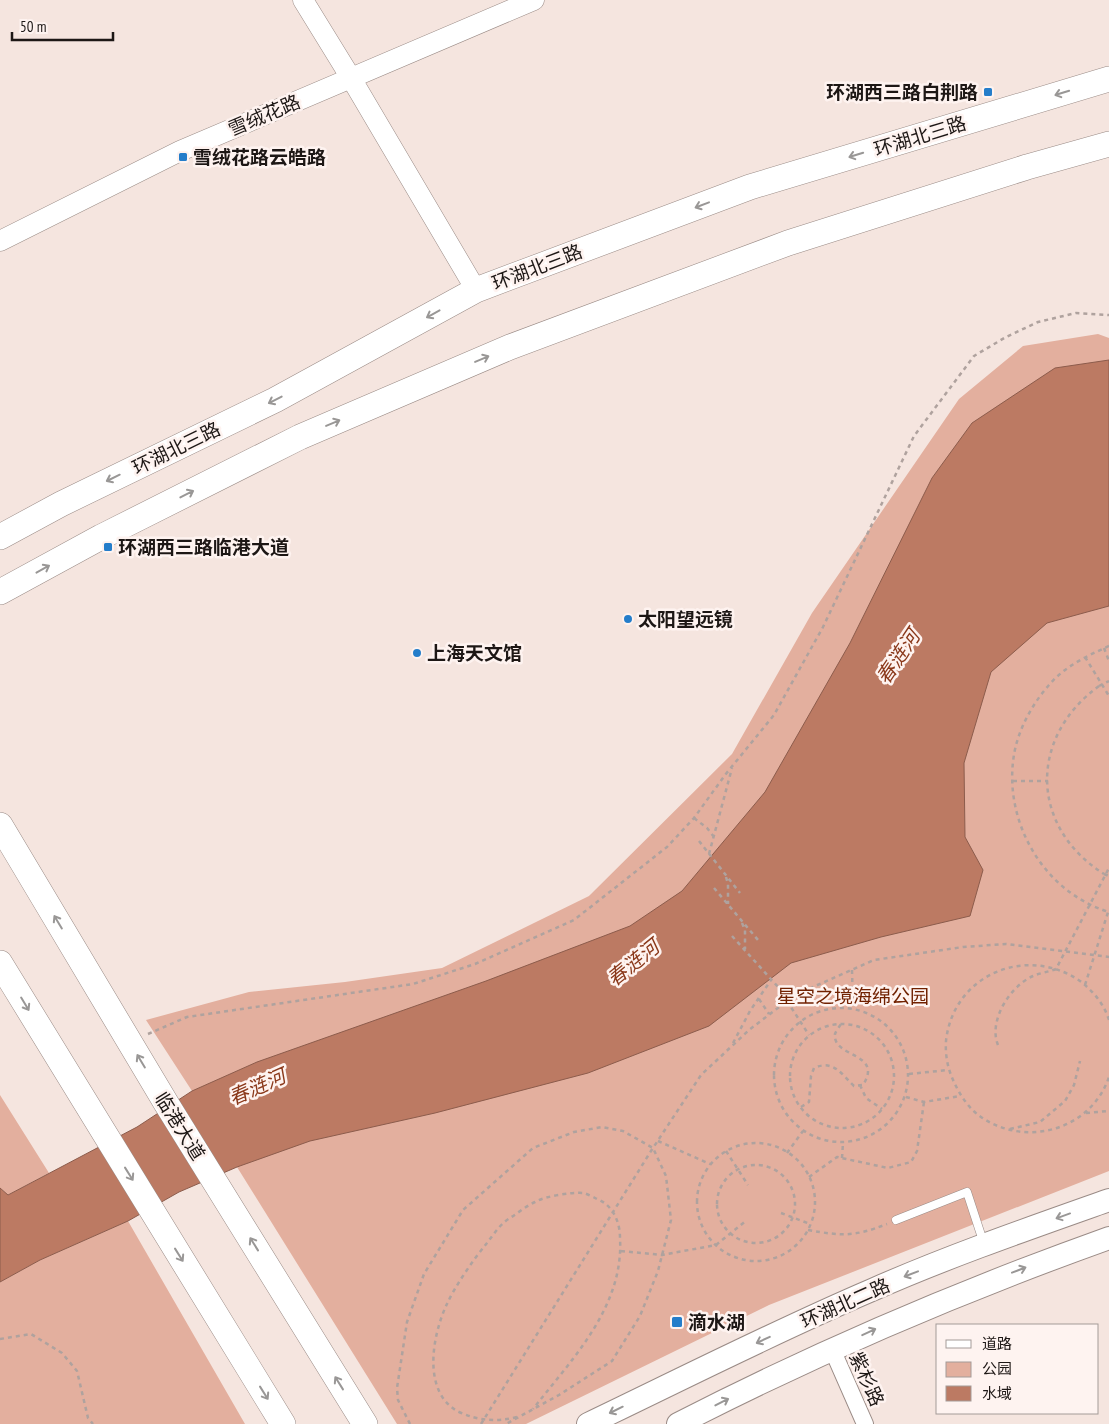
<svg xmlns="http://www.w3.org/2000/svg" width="1109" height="1424" font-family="'PT Sans Narrow','Noto Sans SC',sans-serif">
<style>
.green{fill:#e3af9e}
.water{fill:#bc7a63;stroke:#8c5c4c}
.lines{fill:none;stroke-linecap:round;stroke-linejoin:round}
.service-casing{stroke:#9a8b86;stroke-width:9}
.minor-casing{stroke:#9a8b86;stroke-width:18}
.tertiary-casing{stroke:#9a8b86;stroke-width:21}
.secondary-casing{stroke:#9a8b86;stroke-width:24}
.primary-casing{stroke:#9a8b86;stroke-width:26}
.path{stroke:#afa29e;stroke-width:2.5;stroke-dasharray:4 4;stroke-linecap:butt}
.service{stroke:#fff;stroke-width:8}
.minor{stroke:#fff;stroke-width:16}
.tertiary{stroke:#fff;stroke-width:20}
.secondary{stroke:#fff;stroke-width:22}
.primary{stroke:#fff;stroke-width:25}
.path-bridge{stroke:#afa29e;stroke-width:2.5;stroke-dasharray:4 4;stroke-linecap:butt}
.oneway{stroke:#999796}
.poi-dot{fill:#247dca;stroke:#fef3f0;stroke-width:2}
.labels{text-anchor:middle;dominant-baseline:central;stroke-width:5;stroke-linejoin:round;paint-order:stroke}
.poi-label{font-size:19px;font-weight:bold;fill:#1d1715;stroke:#fef3f0;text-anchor:start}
.street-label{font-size:19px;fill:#1d1715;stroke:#fef3f0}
.park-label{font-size:19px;fill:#712100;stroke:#fef3f0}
.water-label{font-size:20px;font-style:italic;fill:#8b391b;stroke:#fef3f0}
</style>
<rect width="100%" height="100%" fill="#f5e5df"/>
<path class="green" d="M1098,334L1109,338V1171L769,1305L526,1424H397L237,1167L192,1091L146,1020L249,992L345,982L442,968L589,896L732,754L812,613L959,399L1023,346Z
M0,1095L49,1173L8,1195L0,1188Z
M128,1221L245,1424H0V1282L40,1260Z"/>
<path class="water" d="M1109,360V606L1047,623L991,672L964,763L965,837L983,870L970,916L881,937L791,963L709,1026L588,1073L435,1113L310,1141L237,1167L179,1192L128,1221L40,1260L0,1282V1188L8,1195L137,1127L192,1091L257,1062L486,981L630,926L682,891L765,792L850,643L932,478L972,423L1055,368Z"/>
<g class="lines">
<g class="service-casing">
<path id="service" d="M896,1220L967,1192L984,1244"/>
</g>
<g class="minor-casing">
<path id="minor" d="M832,1349L865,1424"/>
</g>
<g class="tertiary-casing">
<path id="tertiary" d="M303,0L351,78L476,290
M0,241L180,151L534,0"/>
</g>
<g class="secondary-casing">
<path id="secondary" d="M588,1424C682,1379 776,1331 872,1290C949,1256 1030,1228 1109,1200
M678,1424C818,1352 961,1291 1109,1238"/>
</g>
<g class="primary-casing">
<path id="primary" d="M0,537L61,504L275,400L476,290L750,187L1109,79
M0,592L101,537L300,437L510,347L788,243L1027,167L1109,144
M0,825L166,1103L365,1424
M0,963L283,1424"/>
</g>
<path class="path" d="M1109,646C1087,656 1065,666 1049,685C1034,702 1022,723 1016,745C999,814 1040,891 1109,912
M1104,648L1109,661
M1085,657L1109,696
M1099,686C1028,738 1030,827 1104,874
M1013,781H1048
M694,818L707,828L714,837
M699,841L740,893
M709,854L732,768
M726,877L728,884V904
M714,888L758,940
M742,923L745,930V949
M732,936L779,988
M852,970L853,1009
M1085,985L1109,909
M759,999L769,1014
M787,1001L809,1035
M774 1075a67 67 0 1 1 134 0a67 67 0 1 1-134 0Z
M1109,1020C1104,1004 1093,991 1080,981C1026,944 953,975 946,1041C945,1055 948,1070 954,1082C960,1095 969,1109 981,1117C1026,1148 1091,1130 1109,1077
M790 1076a52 52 0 1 1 104 0a52 52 0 1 1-104 0Z
M148,1034L187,1017L413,984L475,964L574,920L667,847L694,818L725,775L774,715L823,627L914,436L974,356L1006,337L1038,322L1076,313L1109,315
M733,1043L750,1011L771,980
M998,1045C988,1021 1010,986 1033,976C1040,973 1048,972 1056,969L1109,868
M909,1074L948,1070
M860,1085L866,1098L882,1109
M906,1097L924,1102L960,1096
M801,1107L809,1102L811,1076L814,1068C834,1059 842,1075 854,1086L863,1085C884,1052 832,1058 835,1034C836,1031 839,1027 841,1024
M1086,1113L1109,1111
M1010,1129L1040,1122L1065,1101L1074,1085L1080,1061
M658,1141L710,1164
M697 1202a59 59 0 1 1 118 0a59 59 0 1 1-118 0Z
M726,1151L748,1185
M787,1153L803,1131
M842,1158L843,1143
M717 1204a39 39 0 1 1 78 0a39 39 0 1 1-78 0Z
M809,1177L837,1157L888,1168L911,1162L917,1151L924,1102
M781,1213L810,1224
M808,1230C842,1236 854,1237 887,1224
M621,1251L662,1255L716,1245L747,1220
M0,1339L31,1334L62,1353L77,1371L88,1418L93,1424
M517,1417C496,1422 479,1421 459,1412C422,1393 432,1337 446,1306C455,1286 473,1260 487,1243C494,1234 500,1224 510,1218C518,1213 526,1206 535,1202C545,1196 572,1192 583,1193C588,1194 593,1197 597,1199C613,1205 620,1222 620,1238C624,1307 572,1359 533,1409
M410,1424L398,1400L397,1388L407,1322L424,1274L463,1210L533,1148L574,1132L602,1127L623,1131L653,1148L666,1176L671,1220L658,1271L640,1316L612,1361L559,1395L506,1424
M481,1424L651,1151L701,1075L749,1030L787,1001L813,987L874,960L963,947L1006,944L1109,957"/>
<use href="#service" class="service"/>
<use href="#minor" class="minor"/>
<use href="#tertiary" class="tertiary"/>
<use href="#secondary" class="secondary"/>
<use href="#primary" class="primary"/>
<path class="path-bridge" d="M1099,686L1109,681
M1104,874L1109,876"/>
</g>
<defs><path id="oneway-shaft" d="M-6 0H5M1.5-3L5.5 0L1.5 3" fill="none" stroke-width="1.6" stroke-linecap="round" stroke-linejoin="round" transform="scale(1.25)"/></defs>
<g class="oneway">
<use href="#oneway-shaft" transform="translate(1062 93) rotate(163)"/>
<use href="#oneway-shaft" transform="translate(856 155) rotate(163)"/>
<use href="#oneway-shaft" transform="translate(702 205) rotate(159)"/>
<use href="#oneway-shaft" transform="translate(433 314) rotate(151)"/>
<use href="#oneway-shaft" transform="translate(482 359) rotate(-23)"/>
<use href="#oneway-shaft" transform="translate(275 400) rotate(153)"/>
<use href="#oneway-shaft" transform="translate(333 423) rotate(-23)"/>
<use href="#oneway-shaft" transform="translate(113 478) rotate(154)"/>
<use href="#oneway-shaft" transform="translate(187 494) rotate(-27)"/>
<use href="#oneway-shaft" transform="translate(43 569) rotate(-29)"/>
<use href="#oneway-shaft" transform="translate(58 922) rotate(-121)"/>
<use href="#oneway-shaft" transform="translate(25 1004) rotate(59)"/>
<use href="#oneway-shaft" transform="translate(141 1061) rotate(-121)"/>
<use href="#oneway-shaft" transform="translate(129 1174) rotate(58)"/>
<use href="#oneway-shaft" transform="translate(1063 1216) rotate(160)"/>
<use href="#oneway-shaft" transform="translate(254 1244) rotate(-122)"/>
<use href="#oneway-shaft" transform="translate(179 1255) rotate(58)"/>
<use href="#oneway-shaft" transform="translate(1019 1270) rotate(-21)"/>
<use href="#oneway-shaft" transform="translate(911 1274) rotate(159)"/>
<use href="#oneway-shaft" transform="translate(869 1332) rotate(-25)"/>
<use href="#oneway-shaft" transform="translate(763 1340) rotate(155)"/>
<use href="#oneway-shaft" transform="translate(339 1383) rotate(-122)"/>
<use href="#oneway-shaft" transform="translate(264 1393) rotate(58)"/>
<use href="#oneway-shaft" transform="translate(722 1402) rotate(-27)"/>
<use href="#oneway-shaft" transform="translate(616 1410) rotate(154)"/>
</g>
<g class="poi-dot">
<rect x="983" y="87" width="10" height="10" rx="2.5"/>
<rect x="178" y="152" width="10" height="10" rx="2.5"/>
<rect x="103" y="542" width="10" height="10" rx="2.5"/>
<circle cx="628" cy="619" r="5"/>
<circle cx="417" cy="653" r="5"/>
<rect x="671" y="1316" width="12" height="12" rx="2.5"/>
</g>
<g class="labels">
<g class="poi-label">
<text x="978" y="92" text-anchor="end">环湖西三路白荆路</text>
<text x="193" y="157">雪绒花路云皓路</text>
<text x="118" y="547">环湖西三路临港大道</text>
<text x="638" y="619">太阳望远镜</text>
<text x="427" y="653">上海天文馆</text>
<text x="688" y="1322">滴水湖</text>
</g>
<g class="street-label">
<text transform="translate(264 115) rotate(-23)">雪绒花路</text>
<text transform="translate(920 136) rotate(-17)">环湖北三路</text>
<text transform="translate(537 267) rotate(-21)">环湖北三路</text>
<text transform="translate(176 448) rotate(-26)">环湖北三路</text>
<text transform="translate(180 1126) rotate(58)">临港大道</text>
<text transform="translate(845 1303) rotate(-24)">环湖北二路</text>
<text transform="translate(867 1379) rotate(66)">紫杉路</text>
</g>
<g class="park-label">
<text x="853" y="996">星空之境海绵公园</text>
</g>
<g class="water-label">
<text transform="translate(898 657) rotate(-56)">春涟河</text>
<text transform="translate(633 963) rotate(-39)">春涟河</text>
<text transform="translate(257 1087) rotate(-24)">春涟河</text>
</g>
</g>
<rect x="936" y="1324" width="162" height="90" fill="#fef3f0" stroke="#a49b98"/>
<rect x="946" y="1340" width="25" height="8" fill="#ffffff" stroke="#a49b98"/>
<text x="982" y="1349" font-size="15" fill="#1d1715">道路</text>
<rect x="946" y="1362" width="25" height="15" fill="#e3af9e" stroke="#a49b98"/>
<text x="982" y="1374" font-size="15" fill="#1d1715">公园</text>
<rect x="946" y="1386" width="25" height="15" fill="#bc7a63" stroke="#a49b98"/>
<text x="982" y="1399" font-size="15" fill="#1d1715">水域</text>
<path d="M12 32v8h101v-8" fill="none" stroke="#1d1715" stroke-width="2.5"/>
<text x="20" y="32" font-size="15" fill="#1d1715" stroke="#fef3f0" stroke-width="4" paint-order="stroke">50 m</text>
</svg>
